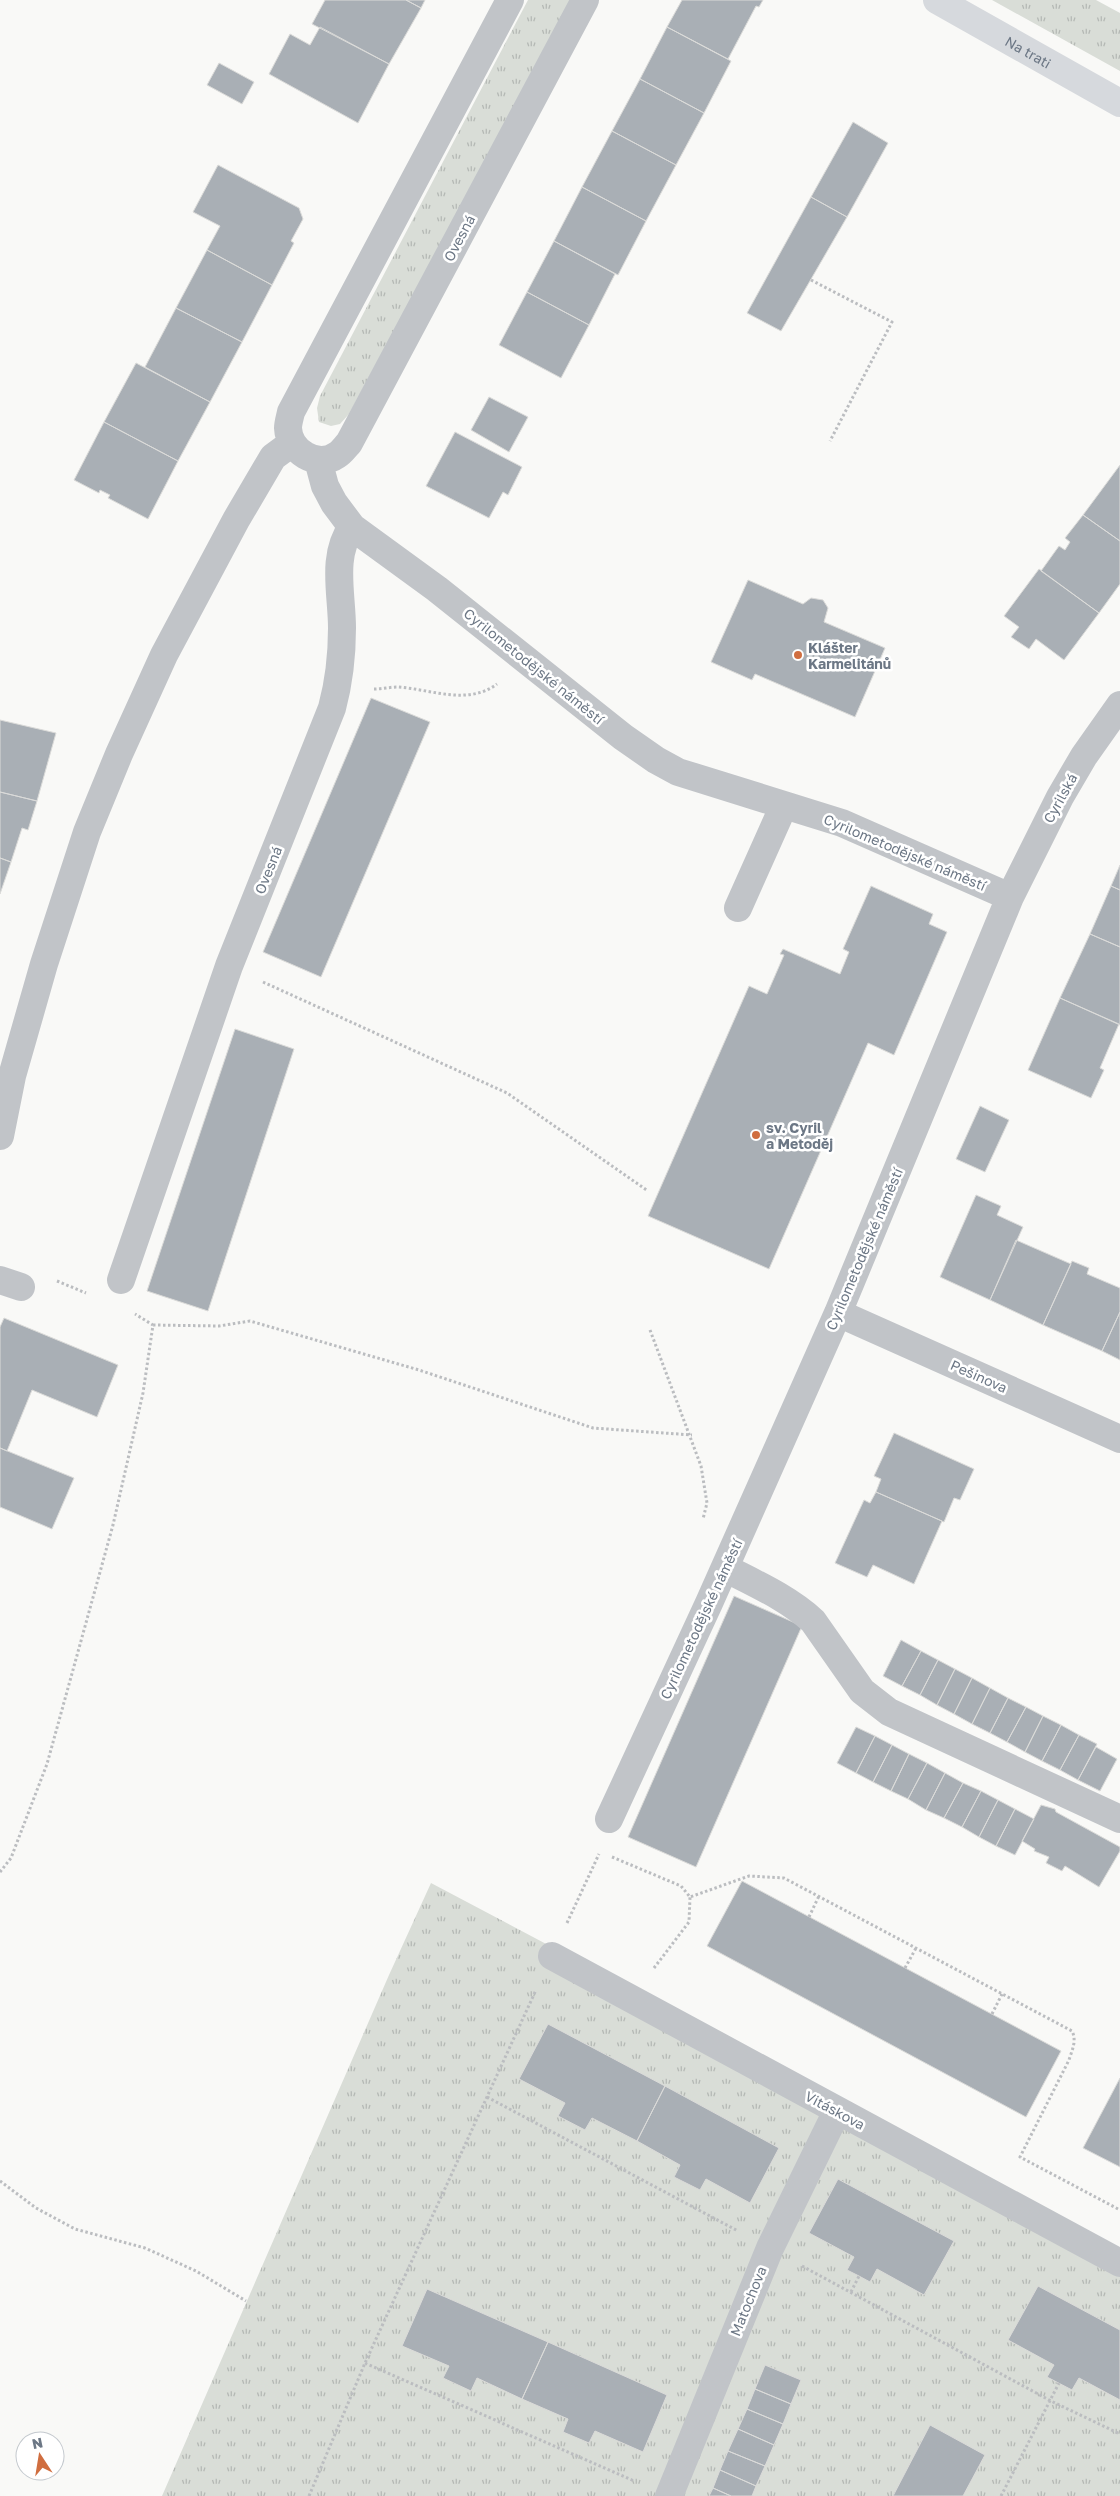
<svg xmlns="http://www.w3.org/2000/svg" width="1120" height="2496" font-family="'Golos Text',sans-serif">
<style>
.grass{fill:url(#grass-tufts)}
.building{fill:#a9afb5;stroke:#dbdbd9}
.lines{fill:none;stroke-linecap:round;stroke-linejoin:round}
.path{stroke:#bbbdc0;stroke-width:3;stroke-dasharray:2.5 2.5;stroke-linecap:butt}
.minor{stroke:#c1c4c8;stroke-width:28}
.major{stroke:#d6d9dd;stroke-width:28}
.poi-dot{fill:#d06e40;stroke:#fff;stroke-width:2}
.labels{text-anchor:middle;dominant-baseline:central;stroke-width:5;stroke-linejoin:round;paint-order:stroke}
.street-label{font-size:14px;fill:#6c7785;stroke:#fff}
.poi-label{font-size:14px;font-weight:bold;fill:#6c7785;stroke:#fff;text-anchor:start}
</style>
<defs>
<pattern id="grass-tufts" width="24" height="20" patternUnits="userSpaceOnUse" patternTransform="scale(1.25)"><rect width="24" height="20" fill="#d9ddd7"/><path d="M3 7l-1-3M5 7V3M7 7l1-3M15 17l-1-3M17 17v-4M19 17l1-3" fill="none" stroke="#b4b8b4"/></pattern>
</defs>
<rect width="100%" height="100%" fill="#f9f9f7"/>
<path class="grass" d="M528,0H572L349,414L340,424L331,426L319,422L317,408L320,396Z
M992,0H1096L1120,13V71Z
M431,1883L1120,2248V2496H162L389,1975Z"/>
<path class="building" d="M325,0H406L421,8L389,64L312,24Z
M406,0H425L421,8Z
M682,0H763L759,7L756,6L728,59L667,27Z
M320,27L389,64L358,123L269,74L290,34L310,45Z
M667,27L731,61L704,113L640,79Z
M219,63L254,82L242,104L207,85Z
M640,79L704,113L676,165L612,131Z
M853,122L888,143L847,217L811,197Z
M612,131L676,165L646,221L582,187Z
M218,165L299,208L303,219L291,241L294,243L272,285L207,250L220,226L193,212Z
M582,187L646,221L618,275L554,241Z
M811,197L847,217L781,331L747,313Z
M554,241L615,274L589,325L527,292Z
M207,250L272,285L242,342L176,308Z
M527,292L589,325L561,378L499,345Z
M176,308L242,342L210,402L145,367Z
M136,363L210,402L178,461L104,422Z
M489,397L528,417L509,452L471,430Z
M104,422L178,461L148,519L108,498L110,495L100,490L99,493L74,480Z
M455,432L522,467L508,495L503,492L489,518L426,486Z
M1120,465V541L1083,515Z
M1083,515L1120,541V584L1099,613L1041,571L1059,546L1065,550L1070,542L1065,538Z
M1039,569L1099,613L1064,660L1036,639L1029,649L1011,637L1019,627L1004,616Z
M748,580L803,604L811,598L823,600L828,608L824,622L885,648L855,717L755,674L752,680L711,662Z
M371,698L430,722L321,977L263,952Z
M0,720L56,733L37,801L0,792Z
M0,792L37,801L28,830L22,828L11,862L0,858Z
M0,858L11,862L0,894Z
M1120,865V890L1111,886Z
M871,886L933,914L929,924L947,932L894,1055L868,1043L769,1269L648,1216L749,986L767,994L784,955L780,954L783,949L840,974L849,952L843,949Z
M1111,886L1120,890V947L1090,934Z
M1090,934L1120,947V1025L1060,998Z
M1060,998L1119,1024L1100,1068L1104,1070L1091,1098L1028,1070Z
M235,1029L294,1049L208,1311L147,1291Z
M980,1106L1009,1120L985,1172L956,1159Z
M976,1195L1001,1206L997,1215L1023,1227L990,1300L940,1277Z
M1016,1240L1071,1264L1043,1325L990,1300Z
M1072,1261L1089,1268L1087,1274L1120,1288V1312L1102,1351L1043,1325Z
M1120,1312V1360L1102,1351Z
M4,1318L118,1365L97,1417L32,1390L7,1451L0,1448V1327Z
M894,1433L974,1469L960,1500L954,1498L944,1522L876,1492L881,1479L874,1476Z
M0,1448L74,1478L52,1529L0,1507Z
M876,1492L942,1521L914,1584L873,1565L867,1577L835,1563L864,1500L870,1503Z
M734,1596L802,1626L696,1867L628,1837Z
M901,1640L921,1651L902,1686L883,1676Z
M921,1651L938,1660L920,1695L902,1686Z
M938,1660L955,1669L937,1705L920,1695Z
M955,1669L972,1678L954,1714L937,1705Z
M972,1678L990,1688L972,1724L954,1714Z
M990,1688L1008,1698L990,1733L972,1724Z
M1008,1698L1026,1707L1007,1742L990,1733Z
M1026,1707L1043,1716L1025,1752L1007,1742Z
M1043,1716L1061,1725L1042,1761L1025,1752Z
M1061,1725L1079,1735L1060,1770L1042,1761Z
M856,1727L875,1736L856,1773L837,1763Z
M1079,1735L1097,1744L1078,1780L1060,1770Z
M875,1736L892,1745L873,1782L856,1773Z
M892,1745L909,1754L891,1791L873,1782Z
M1096,1747L1117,1759L1100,1791L1078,1780Z
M909,1754L927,1763L908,1799L891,1791Z
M927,1763L945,1773L926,1810L908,1799Z
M945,1773L963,1783L944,1818L926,1810Z
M963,1783L981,1791L962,1827L944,1818Z
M981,1791L998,1800L979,1837L962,1827Z
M998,1800L1015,1809L996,1846L979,1837Z
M1041,1805L1055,1809L1056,1812L1120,1847V1851L1099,1887L1065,1866L1062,1871L1046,1863L1049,1857L1034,1851L1035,1849L1022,1841Z
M1015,1809L1034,1819L1015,1855L996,1846Z
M742,1881L1061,2051L1026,2117L707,1946Z
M548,2024L665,2086L637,2141L592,2118L585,2130L558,2116L565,2103L519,2079Z
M1120,2078V2167L1083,2148Z
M665,2086L779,2148L750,2203L706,2179L700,2190L674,2177L680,2165L637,2141Z
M838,2179L954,2241L924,2295L877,2269L870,2282L859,2276L847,2270L854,2257L809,2233Z
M1038,2286L1120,2330V2400L1079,2378L1072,2390L1047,2377L1054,2365L1008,2340Z
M427,2289L548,2342L522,2399L477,2378L471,2391L443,2378L449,2366L402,2346Z
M548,2342L667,2395L643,2452L595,2431L589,2443L563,2432L568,2419L522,2399Z
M765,2365L801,2380L791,2404L755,2389Z
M755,2389L791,2404L783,2424L747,2409Z
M747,2409L783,2424L774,2445L738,2429Z
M930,2425L985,2455L963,2496H893Z
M738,2429L774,2445L765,2466L728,2451Z
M728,2451L765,2466L756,2486L720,2470Z
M720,2470L756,2486L752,2496H731L713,2488Z
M713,2488L731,2496H709Z"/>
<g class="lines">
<path class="path" d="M811,280L892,322L830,441
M374,689C382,689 390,687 398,687C430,689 468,706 497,684
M263,982L507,1093L648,1191
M57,1281L86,1293
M153,1325L219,1326L250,1321L419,1370L593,1428L692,1435
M650,1330L701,1466L707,1503L703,1519
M612,1857L681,1886L690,1897L749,1876L784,1878L1072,2031C1077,2041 1072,2050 1069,2060L1020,2157L1120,2210
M0,1872L11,1858L47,1764L113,1525L143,1393L153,1325L135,1314
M809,1917L819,1896
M567,1923L599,1854
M654,1968L689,1922L690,1897
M905,1968L916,1948
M992,2014L1002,1994
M487,2097L738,2231
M0,2181L36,2208L75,2229L145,2248L196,2271L246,2301
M802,2266L1051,2401L1120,2434
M851,2292L859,2276
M365,2363L634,2481
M309,2496L365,2363L536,1990
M1001,2496L1059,2383"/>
<path class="minor" d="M510,0L291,412C290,417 288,423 288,428C289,451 317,469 337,455C342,452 345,447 349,443L585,0
M318,460L325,486L334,503L352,527L437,589L623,737L656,760L678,772L842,823L1010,897
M738,908L784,805
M0,1136L12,1076L44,964L87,832L119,754L164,655L236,520L273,457L292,443
M0,1280L21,1287
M121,1280L229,966L332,708C339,682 342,655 342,628C342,594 331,556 352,527
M838,1313L1120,1439
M725,1568C756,1584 788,1598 813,1621L862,1691L889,1712L1120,1819
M609,1819L709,1603L838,1313L1010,897L1060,797L1084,756L1120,705
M552,1956L1120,2263
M669,2496L770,2248L837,2111"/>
<path class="major" id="s1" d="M937,0L1120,103"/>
</g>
<g class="poi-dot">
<circle cx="798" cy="655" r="5"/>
<circle cx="756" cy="1135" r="5"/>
</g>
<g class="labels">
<g class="street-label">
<text stroke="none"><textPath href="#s1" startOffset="105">Na trati</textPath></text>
<text transform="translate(459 238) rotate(-62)">Ovesná</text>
<text transform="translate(534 666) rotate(39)">Cyrilometodějské náměstí</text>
<text transform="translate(1060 798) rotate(-61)">Cyrilská</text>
<text transform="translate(905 852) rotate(23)">Cyrilometodějské náměstí</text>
<text transform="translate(268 870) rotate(-68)">Ovesná</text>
<text transform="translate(864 1249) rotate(-67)">Cyrilometodějské náměstí</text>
<text transform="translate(979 1376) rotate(24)">Pešinova</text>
<text transform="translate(701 1619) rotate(-65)">Cyrilometodějské náměstí</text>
<text transform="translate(835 2110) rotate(28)">Vitáskova</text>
<text transform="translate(748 2301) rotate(-68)">Matochova</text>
</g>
<g class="poi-label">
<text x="808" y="647">Klášter<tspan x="808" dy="16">Karmelitánů</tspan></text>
<text x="766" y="1127">sv. Cyril<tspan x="766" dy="16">a Metoděj</tspan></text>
</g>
</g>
<g transform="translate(40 2456) rotate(348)"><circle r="24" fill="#ffffff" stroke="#c4c9ce"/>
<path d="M0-4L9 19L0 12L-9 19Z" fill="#d06e40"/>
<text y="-8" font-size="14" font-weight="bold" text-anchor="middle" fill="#6c7785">N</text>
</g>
</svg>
